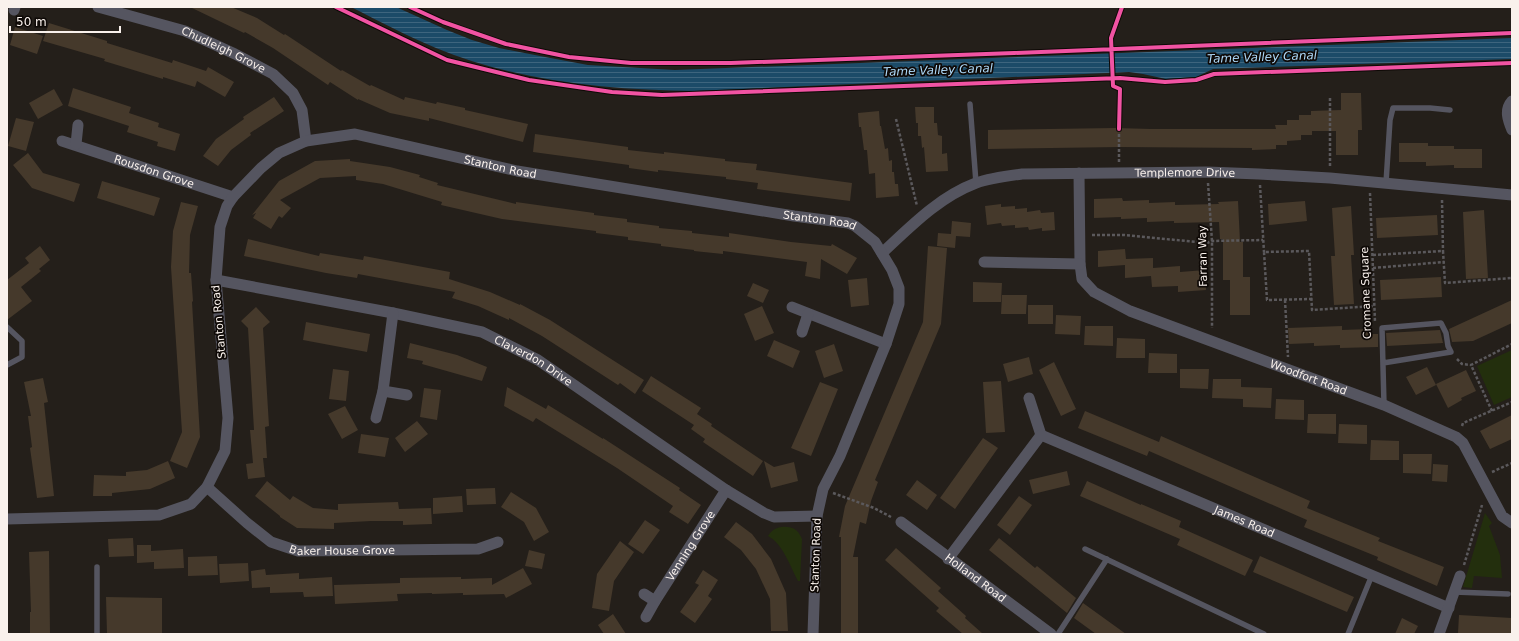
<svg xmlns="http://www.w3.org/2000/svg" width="1519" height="641" font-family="'DejaVu Sans',sans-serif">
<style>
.green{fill:#232f0d}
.water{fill:url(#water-rules)}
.building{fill:#45392b}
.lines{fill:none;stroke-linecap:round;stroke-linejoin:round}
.path{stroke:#5b595c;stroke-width:2.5;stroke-dasharray:3 2;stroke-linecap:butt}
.service{stroke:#555560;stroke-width:5.5}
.minor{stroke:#555560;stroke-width:11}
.cycleway-casing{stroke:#0e0906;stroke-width:6}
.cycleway{stroke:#f153a3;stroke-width:4}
.labels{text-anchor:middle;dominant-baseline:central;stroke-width:3.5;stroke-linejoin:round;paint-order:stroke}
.street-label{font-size:11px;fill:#f9f1ec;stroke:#0e0906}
.water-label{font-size:12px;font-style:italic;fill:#aedafa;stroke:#0e0906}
</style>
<defs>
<pattern id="water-rules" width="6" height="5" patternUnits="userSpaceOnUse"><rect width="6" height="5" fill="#1c4b68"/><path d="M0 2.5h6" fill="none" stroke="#3e657e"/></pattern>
</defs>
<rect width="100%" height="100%" fill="#241f1a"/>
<path class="green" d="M1512,350V397L1494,405L1477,366Z
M1485,513L1492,523L1489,526L1500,555L1502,578L1474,576L1472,588L1463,587Z
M781,527C792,526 798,529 802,539L800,581H798C790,566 783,544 768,536C771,531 775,528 781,527Z"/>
<path class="water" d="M351,7H396L447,30L472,40L499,48L545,57L588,65L675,70L1512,38V59L1213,69L1196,77L1166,79L1143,74L1129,72L694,91C608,90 516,81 436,48C407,36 379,21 351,7Z"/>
<path class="building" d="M190,7H231L257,18L284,35L285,34L341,71L342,70L370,86L371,85L404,100L405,97L436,104L437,102L465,108V110L528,124L523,142L429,118V121L390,113L358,99V100L330,82L328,85L273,48L245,32L244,33Z
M49,23L107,41V43L172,63L173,60L206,71L208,67L234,82L225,97L197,81L195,87L163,77V79L104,61L105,59L43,41Z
M15,27L43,36L37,54L10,45Z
M73,88L131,107L129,113L159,123L158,127L180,134L175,151L157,146L158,142L127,132L129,126L68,106Z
M54,89L63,105L38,119L29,103Z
M1341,93H1361L1362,130H1358V155H1336V131H1312V135H1301V140L1287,141V145H1276V149L1252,150V148L1120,147L988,149V130L1115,128L1151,129H1276L1275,125H1287V120H1299V115H1311V111L1341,110Z
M274,97L284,111L250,133L251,135L231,150L218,166L203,156L216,139L244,119L243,117Z
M915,107H934V123H937L938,135L942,136V154L947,153L948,171L926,172L924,147L922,148L921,136H918V123H916Z
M879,111L880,126H881L885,149L888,148L889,161L892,160V172H894L895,184H898L899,196L876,198L875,173L869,174L867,150H864L861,127H859L858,113Z
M16,118L34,122L26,151L8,146Z
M535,134L628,147V150L664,154V152L725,159V161L757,164L756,170L852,183L850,201L757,189L758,183L726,179V177L658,170V172L629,168V165L533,152Z
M1399,143H1428V146H1454V149H1482V168H1454V165L1426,166V162H1399Z
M28,153L43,173L80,184L74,202L32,188L13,165Z
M350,159V161L390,167L420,175L419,177L438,183L437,185L516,204V202L594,213V215L627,219V222L659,226V228L692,231V233L729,237V233L791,242L831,246L832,244L857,258L847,274L821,259L820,279L805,276L807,262L723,251V254L694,251V250L661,246V244L628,240V237L596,233V231L502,219L441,205L442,202L383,184L356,180V176L320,178L280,200L291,208L282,218L279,216L271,229L253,218L256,213L252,215L279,181L315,161Z
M102,181L160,198L154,216L97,198Z
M1122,198L1123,201L1149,200V203L1175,202V205L1219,204L1218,202L1238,201L1240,242H1243V277H1250V315H1230V280H1223V239H1220L1219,222L1174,223V221L1147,222V218L1121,219V217L1094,218V199Z
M1305,201L1307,221L1269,225L1268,204Z
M181,202L198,206L190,235L189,273H191L193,301L192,302L200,437L187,468L170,461L182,432L171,267L173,231Z
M1001,204V207L1015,206V209L1027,208V212L1040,210L1041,213L1054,212L1055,230L1042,231V228L1029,230L1028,227L1015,228V225L1002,226L1001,223L987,225L985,206Z
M1351,206L1354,255H1351L1354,304L1334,305L1331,256H1335L1332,208Z
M1484,210L1488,278L1466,279L1463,212Z
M1437,215L1438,235L1377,238L1376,218Z
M952,221L971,223L970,237L956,236L955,248L937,246L938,233L951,234Z
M248,239L319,256L320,253L363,260L364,256L450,272L449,279L490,292L520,305V304L550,320L644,380L635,394L620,383L618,385L542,336L509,318V320L478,306L452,298L455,292L358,274L357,278L326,273L244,256Z
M40,246L50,260L39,269L41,271L21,287L32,301L7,320V280L29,263L25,258Z
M928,246L947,248L941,324L875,480L878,482L871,501L866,524L860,522L853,557H858V634H841V537H839L845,506L923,322Z
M1125,249L1126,259L1153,258V268L1180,266V272L1205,270L1206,290L1178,292V286L1152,287L1151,276L1125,278V265L1098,267V251Z
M1441,277L1442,297L1381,300L1380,280Z
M867,278L869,305L851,307L848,280Z
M973,282L1002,283L1001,302H973Z
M753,283L769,290L763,303L747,296Z
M1002,295H1027L1026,314H1001Z
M1512,300V323L1473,341L1452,342L1449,329Z
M1028,305H1053V324H1028Z
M762,306L774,333L755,341L744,314Z
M256,307L270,322L263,328L269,426L265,427L267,458H263L265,477L248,479L246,464L253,463L250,430H254L248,328L241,321Z
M1056,315L1081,316L1080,335L1055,334Z
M306,322L370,334L367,352L303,340Z
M1085,326H1113V346L1084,345Z
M1342,326V330L1369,329L1370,334H1378V347L1340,348V345L1314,346V343L1289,344L1288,328Z
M1440,330L1443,343L1387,346L1386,333Z
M1117,338L1145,339V358H1116Z
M774,340L800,351L793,368L767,356Z
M410,343L457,355L487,367L482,381L422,364L423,361L407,358Z
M834,344L843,371L824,378L815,351Z
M1149,353L1177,354V373H1148Z
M1029,357L1033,374L1008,382L1003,364Z
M1054,362L1076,409L1061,416L1039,370Z
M1427,367L1436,385L1416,395L1406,377Z
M333,369L349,371L346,401L329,399Z
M1180,369H1209L1208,389L1180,388Z
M1466,370L1476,391L1461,398L1462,400L1448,408L1436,384Z
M651,376L701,408L697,414L712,424L711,426L763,461L753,476L703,442L705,439L691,429L694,425L642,391Z
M43,378L48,402L44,403L54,496L37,498L30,448L32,447L28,416H31L24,382Z
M1213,379H1241V387L1272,388L1271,408L1243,407V399L1212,398Z
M1001,381L1005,432L986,433L983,382Z
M820,382L838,389L811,456L791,448Z
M507,387L546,409L548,405L603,439V438L680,488L679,490L701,505L688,524L669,512L673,506L617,468L536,418L533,422L504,406Z
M424,388L441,390L437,420L420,417Z
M1276,399L1304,400V420L1275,419Z
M345,406L358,430L342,439L328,414Z
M1085,411L1159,442L1161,436L1310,501L1307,508L1380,538L1378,541L1444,567L1437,586L1377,560L1378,557L1304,527L1307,520L1149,451L1147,456L1078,428Z
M1308,414H1336V434L1307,433Z
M1512,415V439L1490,449L1480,431Z
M417,421L428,434L405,452L395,438Z
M1339,424L1367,425V444L1338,443Z
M361,434L389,438L385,457L358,453Z
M983,438L998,448L955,509L940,498Z
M1371,440L1399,441V460H1370Z
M1403,454H1432L1431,474L1403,473Z
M168,461L175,478L150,489L112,493V496H93L94,475L126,476V472L147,470Z
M764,461L774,467L794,462L798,481L771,488Z
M1433,464L1448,465L1447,482L1432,481Z
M1067,471L1070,485L1033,494L1029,480Z
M917,480L937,495L927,510L906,495Z
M267,481L290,500L293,496L313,508L338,510V504L398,502L399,509L431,508L432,524L403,525V521H371L334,523V529L297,528L280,517V516L255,496Z
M1087,481L1141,505V504L1181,521L1179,527L1253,560L1245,576L1177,545L1180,539L1080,496Z
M495,488L496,504L467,505L466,489Z
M511,492L536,508L549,532L534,541L524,522L501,507Z
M462,496L463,512L433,514V498Z
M1019,496L1032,505L1010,535L997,525Z
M645,520L660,530L643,554L628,544Z
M736,522L752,534L771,559L786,593L788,631H771L770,599L756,569L741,550L724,537Z
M133,538L134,556L109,557L108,539Z
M999,538L1035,568L1037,566L1076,598L1067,613L989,550Z
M620,541L634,552L614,581L609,611L592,608L597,574Z
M137,545H151V551L183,549L184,568L154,569V562L137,563Z
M896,548L941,588L938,591L966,616L965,618L983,634H963L936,611L939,608L885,560Z
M529,550L545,554L542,569L525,566Z
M49,551L50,634H30V612H31L29,552Z
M217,556L218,575L188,576V557Z
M1260,556L1354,597L1347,612L1253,572Z
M248,563L249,581L220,583L219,564Z
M523,568L532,584L506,598L504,594L463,595V593L432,594V593L397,594L398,601L335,604L334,585L400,583V578L461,577V579L492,578V585Z
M265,569L266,575L299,573V579L332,577L333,596L304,597L303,592L270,593V587L252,588L251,571Z
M703,570L718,580L708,596L712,599L695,623L680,612L699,585L695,583Z
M106,597L162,598V634H107Z
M1083,603L1126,634H1096L1074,618Z
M613,614L626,634H604L598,625Z
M1459,615L1512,618V634L1458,633Z
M1402,618L1418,626L1414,634H1395Z"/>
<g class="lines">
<path class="path" d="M896,119L917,206
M1119,162V129
M1330,166V98
M1208,183L1212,241V328
M1260,185L1264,252
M1370,193L1375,322
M1442,200L1443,251
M1092,235H1124L1207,243L1212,241L1263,240
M1373,255L1443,251L1445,283L1512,278
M1373,268L1444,262
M1312,299L1267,300L1264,252L1309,251L1312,310L1374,306
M1285,300L1288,357
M1457,359L1462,364L1471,365
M1492,411L1471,365L1512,344
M1462,426L1463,423L1512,402
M1492,472L1512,463
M833,493L874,508L891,517
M1464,565L1482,505"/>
<path class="service" d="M970,104L976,183
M1386,183L1390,120L1393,108H1430L1450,110
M7,327L22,341V357L7,365
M1383,363L1451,352L1448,346L1446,333L1441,323L1382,328L1384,405
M1085,549L1264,634
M97,567V634
M1454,592L1508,594
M1058,634L1107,559
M1348,634L1372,575"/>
<g class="minor">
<path id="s1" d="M98,7L185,31L235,54L273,74L293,93L302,110L306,141"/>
<path d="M14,10L15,7"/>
<path d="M1512,101C1504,110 1508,120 1512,130"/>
<path id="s2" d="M62,141L233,197"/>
<path d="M76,144L78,125"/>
<path id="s3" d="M1079,173L1080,264L1082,279L1094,292L1130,311L1384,405L1456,437L1463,443L1502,516L1512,523"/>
<path id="s4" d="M882,253C911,226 939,197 976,183C990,178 1007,176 1022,174L1207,172L1259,174L1330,178L1512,195"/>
<path d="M984,262L1080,264"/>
<path id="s5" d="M216,280L393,313L482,332L538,360L726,490L764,513L774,517L817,516"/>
<path d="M792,307L886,344"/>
<path d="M802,332L808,314"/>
<path d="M383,391L407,395"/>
<path d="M1029,398L1041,435"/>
<path d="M376,418L383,391L393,313"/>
<path id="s6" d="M207,487L247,523L271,542L298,551L478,549L498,542"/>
<path id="s7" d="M7,519L159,515L191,504L207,487L225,451L228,418L216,280L220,227L227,206L233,197L261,168L279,153L306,141L355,134L517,171L794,216L848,223L855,226L875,242L892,270L899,288V304L886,344L840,456L823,489L817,516L813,634"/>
<path id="s8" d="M901,522L1051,634"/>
<path id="s9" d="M948,559L1041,435L1449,608"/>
<path d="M644,594L655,601"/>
<path id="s10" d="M646,617L655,601L726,490"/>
<path d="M1439,634L1460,576"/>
</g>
<g class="cycleway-casing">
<path id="cycleway" d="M336,7L447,60L529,80L612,92L662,95L1120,78L1165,82L1196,80L1214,74L1512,63
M410,7L443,22L506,44L569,57L631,63H731L1014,53L1512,33
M1119,129L1120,89L1113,86L1111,38L1122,7"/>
</g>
<use href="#cycleway" class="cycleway"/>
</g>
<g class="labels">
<g class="street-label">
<text stroke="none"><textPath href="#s1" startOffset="133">Chudleigh Grove</textPath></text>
<text stroke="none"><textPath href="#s7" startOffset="799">Stanton Road</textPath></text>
<text stroke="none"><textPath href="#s2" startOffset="97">Rousdon Grove</textPath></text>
<text stroke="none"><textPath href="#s4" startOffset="328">Templemore Drive</textPath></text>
<text stroke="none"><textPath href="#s7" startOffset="1123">Stanton Road</textPath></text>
<text transform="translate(1203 256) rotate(-91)">Farran Way</text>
<text transform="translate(1366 293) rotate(-92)">Cromane Square</text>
<text transform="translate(219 322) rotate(-95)">Stanton Road</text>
<text stroke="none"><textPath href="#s5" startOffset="330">Claverdon Drive</textPath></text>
<text stroke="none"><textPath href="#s3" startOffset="355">Woodfort Road</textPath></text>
<text stroke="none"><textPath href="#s9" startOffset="376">James Road</textPath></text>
<text stroke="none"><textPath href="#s10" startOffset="84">Venning Grove</textPath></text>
<text stroke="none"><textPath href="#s6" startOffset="157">Baker House Grove</textPath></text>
<text transform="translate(816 555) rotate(-88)">Stanton Road</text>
<text stroke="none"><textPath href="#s8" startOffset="93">Holland Road</textPath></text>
</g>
<g class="water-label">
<text transform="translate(1262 57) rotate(-2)">Tame Valley Canal</text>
<text transform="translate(938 70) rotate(-2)">Tame Valley Canal</text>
</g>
</g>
<rect width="1519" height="641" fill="none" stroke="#f9f1ec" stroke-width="16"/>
<path d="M10 26v6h110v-6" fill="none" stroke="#f9f1ec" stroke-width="2"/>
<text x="16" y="26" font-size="12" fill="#f9f1ec" stroke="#0e0906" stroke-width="3" paint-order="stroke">50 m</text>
</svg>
